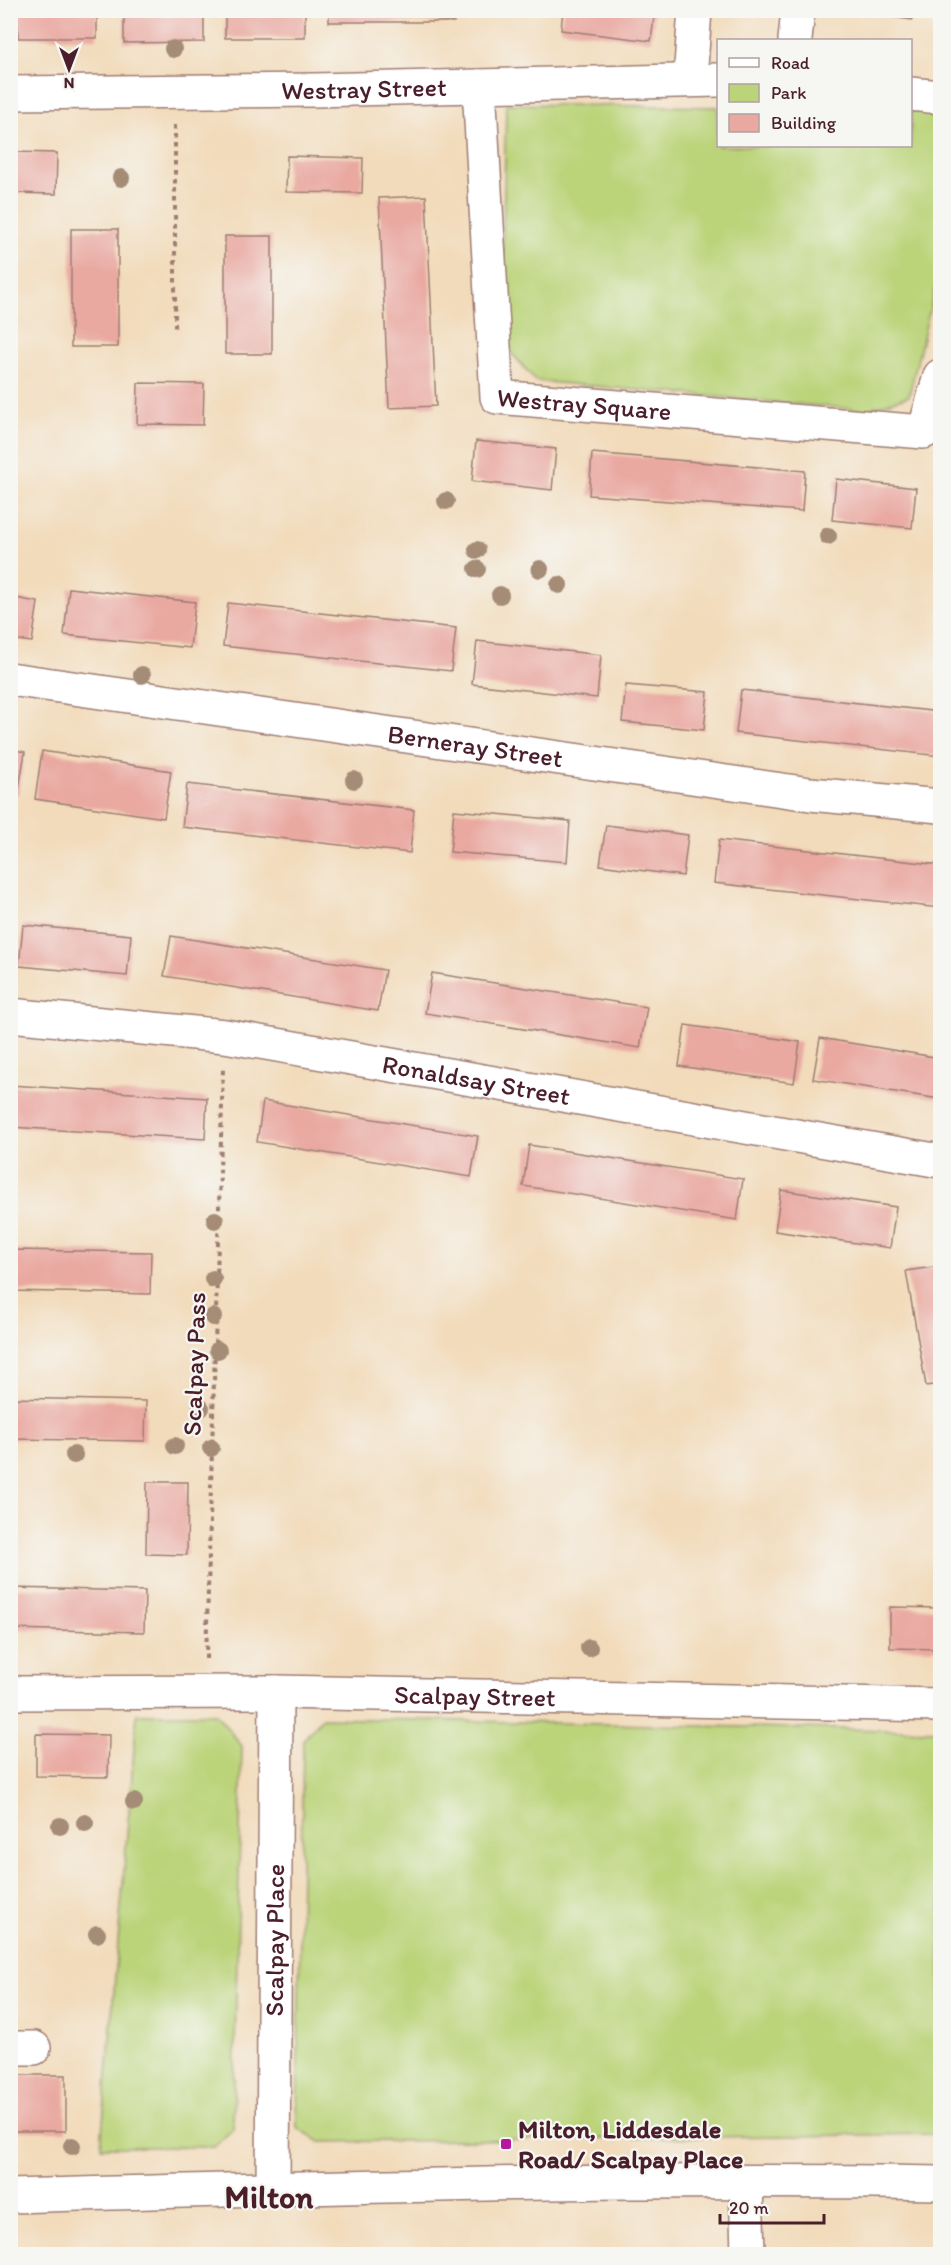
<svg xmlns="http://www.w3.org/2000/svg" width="951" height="2265" font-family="Itim,sans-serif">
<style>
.green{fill:#bbd47a;stroke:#827a52;stroke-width:1.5}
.building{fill:#e9a9a1}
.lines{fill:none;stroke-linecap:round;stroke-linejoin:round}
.minor-casing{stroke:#9e7d73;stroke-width:36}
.path{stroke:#9e7d73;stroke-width:4;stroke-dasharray:4.5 4.5;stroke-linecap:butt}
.minor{stroke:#fff;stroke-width:33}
.tree{fill:#a58c77}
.poi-dot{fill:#b5179e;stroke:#f6f6f2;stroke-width:2}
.labels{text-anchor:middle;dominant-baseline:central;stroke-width:4.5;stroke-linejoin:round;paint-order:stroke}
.street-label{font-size:26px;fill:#4a1f2b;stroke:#f6f6f2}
.poi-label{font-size:26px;font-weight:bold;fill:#4a1f2b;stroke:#f6f6f2;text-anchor:start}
.district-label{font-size:32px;font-weight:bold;fill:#4a1f2b;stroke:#f6f6f2}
</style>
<rect width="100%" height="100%" fill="#f6f6f2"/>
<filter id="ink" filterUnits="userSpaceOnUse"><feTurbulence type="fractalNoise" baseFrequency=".0167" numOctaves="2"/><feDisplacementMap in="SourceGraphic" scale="12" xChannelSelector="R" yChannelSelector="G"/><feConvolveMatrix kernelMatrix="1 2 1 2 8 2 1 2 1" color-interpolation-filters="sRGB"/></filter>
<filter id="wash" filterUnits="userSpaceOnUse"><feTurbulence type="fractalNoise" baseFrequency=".008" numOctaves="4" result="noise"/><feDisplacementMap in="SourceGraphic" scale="24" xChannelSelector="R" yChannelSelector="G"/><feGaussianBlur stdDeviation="1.35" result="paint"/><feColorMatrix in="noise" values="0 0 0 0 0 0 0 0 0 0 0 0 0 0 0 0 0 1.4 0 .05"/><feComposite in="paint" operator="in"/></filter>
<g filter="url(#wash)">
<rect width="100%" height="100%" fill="#f2dbbb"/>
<path class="green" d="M506,104L718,107V146H910L911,111H940V266L909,396L865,410L536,381L501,341Z
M137,1714H216L242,1746L233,2129L214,2147H101Z
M322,1718L940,1731V2134L320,2142L297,2127L303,1740Z"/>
<g id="blocks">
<path class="building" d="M17,10H97V38H18Z
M124,10H204V42L124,43Z
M225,10H305V38H225Z
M329,10H454V22H329Z
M563,10H655L651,41L561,30Z
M841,10H914L912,20Z
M10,152L57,153L56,194L10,193Z
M287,156L363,158L362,193L286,192Z
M426,196L436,406L389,408L379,198Z
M71,229H118V347H71Z
M225,236H272V354H225Z
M138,383L204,384L203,425L137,424Z
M476,441L556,449L552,490L472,481Z
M592,453L805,471L802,511L589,495Z
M836,479L916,488L912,528L832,520Z
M69,588L195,602L190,648L64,635Z
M10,597L38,602L32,642L10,639Z
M228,603L456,628L451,671L223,646Z
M477,641L601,655L597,698L472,684Z
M626,685L708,692L704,730L622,722Z
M741,690L940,712V756L736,733Z
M10,749L25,752L18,795L10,794Z
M42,751L171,771L164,818L35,799Z
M187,784L414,810L410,853L182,827Z
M454,810L570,821L567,862L450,852Z
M606,825L688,835L683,876L600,865Z
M719,840L940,865V908L714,883Z
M23,925L131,935L127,976L19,966Z
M171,936L385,970L378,1011L164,976Z
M432,973L647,1007L640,1048L425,1013Z
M685,1025L800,1042L794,1083L679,1066Z
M820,1038L940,1058V1099L813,1079Z
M10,1085L207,1098L205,1139L10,1127Z
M263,1101L478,1136L471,1177L257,1142Z
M529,1145L743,1179L737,1220L523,1186Z
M781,1190L896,1207L890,1248L775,1231Z
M10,1250L151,1252L150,1294L10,1291Z
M940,1266V1384L926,1386L906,1271Z
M10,1398L146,1401L145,1441L10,1439Z
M147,1482H188L187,1555L146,1554Z
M10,1588L145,1591L144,1632L10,1629Z
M890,1607L940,1608V1649L890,1648Z
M36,1734L109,1735L108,1777L36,1776Z
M10,2075H66V2131H10Z"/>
</g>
</g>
<g filter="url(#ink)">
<use href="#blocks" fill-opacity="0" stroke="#9e7d73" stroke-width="1.5"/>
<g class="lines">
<g class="minor-casing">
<g id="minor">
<path d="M795,40L798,10"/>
<path d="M690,80L695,10"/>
<path id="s1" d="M479,86L497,397L924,432L940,376"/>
<path id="s2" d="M10,93L314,90L718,80"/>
<path d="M910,94L940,97"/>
<path id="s3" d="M10,679L810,794L940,806"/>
<path id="s4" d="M10,1015L225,1036L940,1161"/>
<path id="s5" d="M10,1693L276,1692L940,1705"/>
<path d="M10,2048H34"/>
<path d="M746,2182L748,2254"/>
<path id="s6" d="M273,2188L276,1692"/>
<path d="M10,2196C320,2187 631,2178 940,2183"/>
</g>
</g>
<path class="path" d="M175,125V330
M206,1659L223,1069"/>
<use href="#minor" class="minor"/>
</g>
<g class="tree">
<circle cx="173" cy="49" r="9"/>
<circle cx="121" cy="178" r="9"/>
<circle cx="446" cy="501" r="9"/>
<circle cx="828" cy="536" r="9"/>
<circle cx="477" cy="550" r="9"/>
<circle cx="477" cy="569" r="9"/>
<circle cx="540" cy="569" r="9"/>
<circle cx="559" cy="585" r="9"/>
<circle cx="500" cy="595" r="9"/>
<circle cx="142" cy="675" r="9"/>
<circle cx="354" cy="780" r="9"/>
<circle cx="215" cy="1220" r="9"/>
<circle cx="213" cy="1279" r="9"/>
<circle cx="213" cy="1317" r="9"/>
<circle cx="218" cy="1350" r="9"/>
<circle cx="201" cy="1408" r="9"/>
<circle cx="175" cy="1446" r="9"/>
<circle cx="211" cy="1448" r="9"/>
<circle cx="74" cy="1455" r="9"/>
<circle cx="589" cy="1648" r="9"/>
<circle cx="134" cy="1802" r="9"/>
<circle cx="85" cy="1823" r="9"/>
<circle cx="60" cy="1826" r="9"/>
<circle cx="97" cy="1934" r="9"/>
<circle cx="72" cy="2146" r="9"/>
</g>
</g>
<rect class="poi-dot" x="500" y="2138" width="12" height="12" rx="3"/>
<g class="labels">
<g class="street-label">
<text stroke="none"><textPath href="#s2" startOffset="354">Westray Street</textPath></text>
<text stroke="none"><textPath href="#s1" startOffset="399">Westray Square</textPath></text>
<text stroke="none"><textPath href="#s3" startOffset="470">Berneray Street</textPath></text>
<text stroke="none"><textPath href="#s4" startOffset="471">Ronaldsay Street</textPath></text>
<text transform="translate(194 1364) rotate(-88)">Scalpay Pass</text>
<text stroke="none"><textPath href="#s5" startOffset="465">Scalpay Street</textPath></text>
<text stroke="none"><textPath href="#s6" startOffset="248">Scalpay Place</textPath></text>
</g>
<g class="poi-label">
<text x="518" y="2129">Milton, Liddesdale<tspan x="518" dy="30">Road/ Scalpay Place</tspan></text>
</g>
<g class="district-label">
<text x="269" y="2197">Milton</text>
</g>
</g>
<rect width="951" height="2265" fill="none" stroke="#f6f6f2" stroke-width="36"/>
<rect x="717" y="39" width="195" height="108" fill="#f6f6f2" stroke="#b1a0a2" stroke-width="1.5"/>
<rect x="729" y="58" width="30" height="9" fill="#ffffff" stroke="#b1a0a2" stroke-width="1.5"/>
<text x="771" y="69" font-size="18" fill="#4a1f2b">Road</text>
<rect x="729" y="84" width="30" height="18" fill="#bbd47a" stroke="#b1a0a2" stroke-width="1.5"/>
<text x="771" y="99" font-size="18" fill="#4a1f2b">Park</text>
<rect x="729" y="114" width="30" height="18" fill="#e9a9a1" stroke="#b1a0a2" stroke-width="1.5"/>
<text x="771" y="129" font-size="18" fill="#4a1f2b">Building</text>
<g transform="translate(69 69) rotate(180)" stroke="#f6f6f2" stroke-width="4.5" paint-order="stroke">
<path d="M0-4.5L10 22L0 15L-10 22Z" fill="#4a1f2b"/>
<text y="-9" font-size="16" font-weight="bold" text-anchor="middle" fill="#4a1f2b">N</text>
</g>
<path d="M720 2214v9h104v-9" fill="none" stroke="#4a1f2b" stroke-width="3"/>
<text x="729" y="2214" font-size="18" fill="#4a1f2b" stroke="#f6f6f2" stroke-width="4.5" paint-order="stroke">20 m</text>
</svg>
